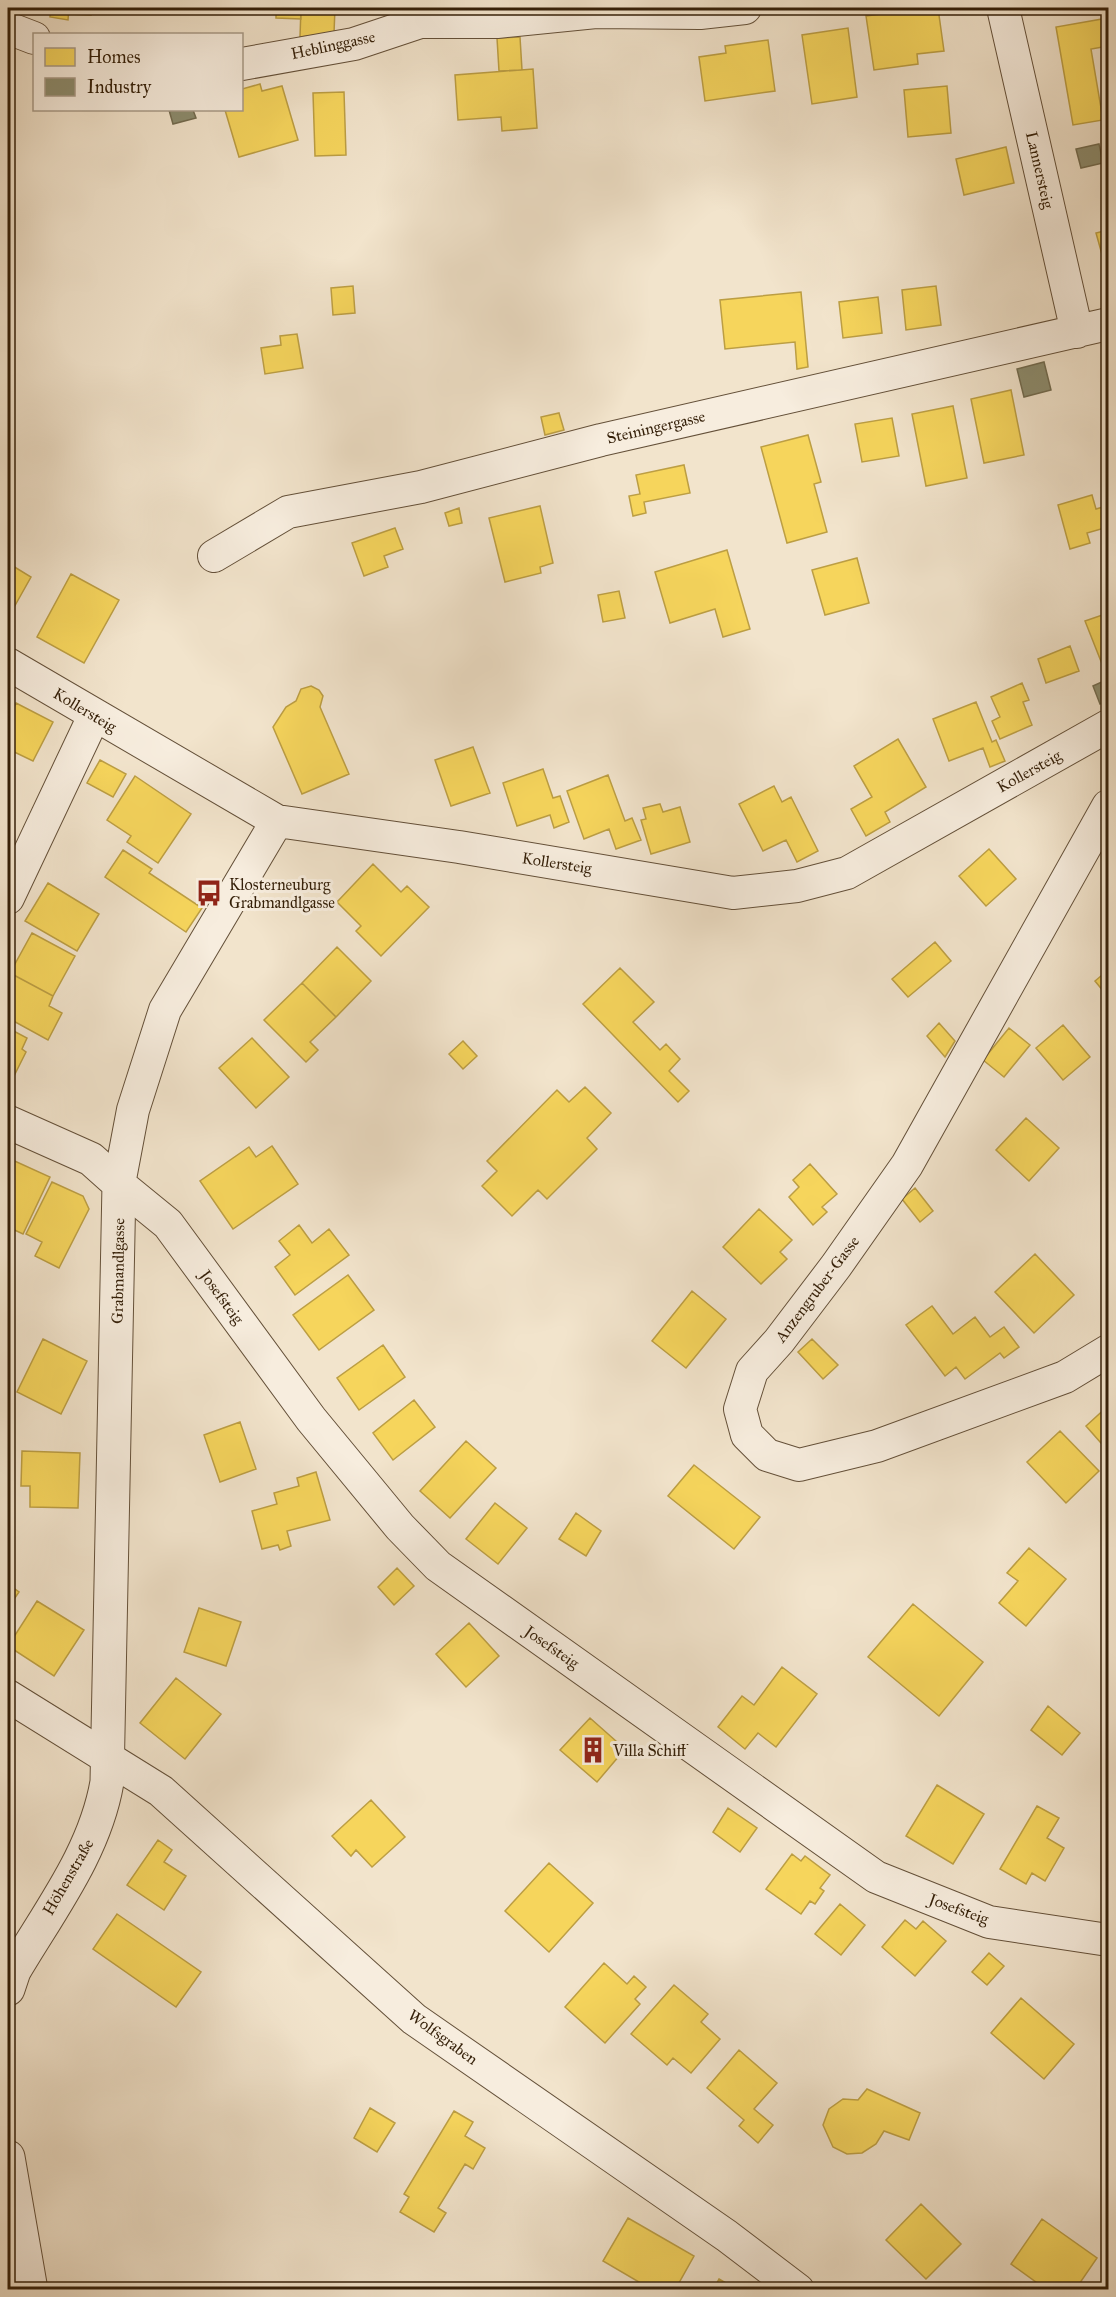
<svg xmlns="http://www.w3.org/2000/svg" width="1116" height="2297" font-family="'IM FELL Great Primer',serif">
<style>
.homes{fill:#f6d55c;stroke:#bc9e43;stroke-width:1.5}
.industry{fill:#8c8c6e;stroke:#726b4f;stroke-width:1.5}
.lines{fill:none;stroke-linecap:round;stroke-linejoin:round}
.minor-casing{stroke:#645039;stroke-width:34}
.tertiary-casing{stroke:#645039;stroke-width:35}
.minor{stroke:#f7edde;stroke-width:32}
.tertiary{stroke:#f7edde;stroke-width:33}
.labels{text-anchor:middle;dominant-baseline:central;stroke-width:6;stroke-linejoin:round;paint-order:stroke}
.street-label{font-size:16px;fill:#341f08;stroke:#f7edde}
.poi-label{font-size:16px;fill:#341f08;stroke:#f7edde;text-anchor:start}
</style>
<rect width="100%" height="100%" fill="#f2e4cc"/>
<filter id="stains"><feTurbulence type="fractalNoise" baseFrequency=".00333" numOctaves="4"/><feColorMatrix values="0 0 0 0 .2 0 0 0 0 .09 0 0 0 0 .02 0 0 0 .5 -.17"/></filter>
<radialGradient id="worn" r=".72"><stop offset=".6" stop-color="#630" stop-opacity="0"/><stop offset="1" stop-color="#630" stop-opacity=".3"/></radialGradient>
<path class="homes" d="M51,8H69L68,20L50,17Z
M69,8H91V15L69,14Z
M276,8H301V19L276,18Z
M301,8H335L334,33L300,37Z
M926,8H938L944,51L917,54L918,64L874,70L866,16Z
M1108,18V46L1091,49L1103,120L1073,125L1056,27Z
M848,28L857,97L812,104L802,35Z
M520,37L522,70L499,71L497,38Z
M768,40L775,91L705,101L699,57L726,53L725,46Z
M533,69L537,128L502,131L501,117L458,120L455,75Z
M260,84L262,91L282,86L298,140L239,157L225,110H242V89Z
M947,86L951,133L908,137L904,90Z
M344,92L346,155L315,156L313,93Z
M1006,147L1014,183L964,195L956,159Z
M1108,230V276L1096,233Z
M353,286L355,313L333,315L331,288Z
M936,286L941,325L906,330L902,290Z
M801,292L808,367L797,369L795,342L725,349L720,300Z
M878,297L882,333L843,338L839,302Z
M297,334L303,368L265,374L261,348L281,345L280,336Z
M1011,390L1024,455L984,463L971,399Z
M953,406L967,478L926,486L912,414Z
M559,413L564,430L545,435L541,417Z
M892,418L899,456L862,462L855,424Z
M808,435L821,482L814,484L827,532L787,543L761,447Z
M684,465L690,493L644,502L646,513L633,516L629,496L640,494L636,475Z
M1092,495L1096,509L1103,507L1108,527L1087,533L1090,543L1070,549L1058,505Z
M540,506L553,563L540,567L541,573L505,582L489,518Z
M459,508L462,523L449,526L445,513Z
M395,528L403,549L384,556L388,567L364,576L352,543Z
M727,550L750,629L723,637L715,609L670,623L655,572Z
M857,558L869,603L825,615L812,570Z
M8,563L31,577L8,618Z
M71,574L119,600L84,663L37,637Z
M619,591L625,618L603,622L598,595Z
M1108,613V674H1106L1085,621Z
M1070,646L1079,671L1046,683L1038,659Z
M1022,683L1029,700L1023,702L1032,725L1000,739L992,721L1000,717L991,697Z
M311,686L319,690L323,696L320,707L349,774L302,794L273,727L286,707L296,701L301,689Z
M976,702L992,742L996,740L1005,761L990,767L983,748L949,761L933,719Z
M16,703L53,722L33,761L8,749V721Z
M898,739L926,787L885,812L890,822L866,836L851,809L872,797L854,766Z
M473,747L490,793L451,806L435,760Z
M100,760L126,774L113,797L87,783Z
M543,769L553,798L560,796L569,822L554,828L550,815L517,826L503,783Z
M608,775L625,821L632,818L641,840L616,849L609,829L584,839L567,791Z
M135,776L191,814L158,863L127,842L131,836L107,820Z
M774,786L782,802L791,797L818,851L797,862L786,840L763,851L739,804Z
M660,804L663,812L680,807L690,842L651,854L641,820L646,819L643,808Z
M989,849L1016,879L986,906L959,876Z
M123,850L152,869L149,873L202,908L186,932L105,877Z
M373,864L401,892L407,886L429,907L381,956L356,931L361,926L337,902Z
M48,883L99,914L77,951L25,921Z
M32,933L75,956L53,996L10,973Z
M935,942L951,961L908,997L892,979Z
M337,947L371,981L336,1017L302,983Z
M620,968L654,1002L633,1022L660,1050L666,1044L680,1059L669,1071L689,1091L678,1102L583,1004Z
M1108,970V997L1095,981Z
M10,973L53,996L49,1006L62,1013L48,1040L8,1018V978Z
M302,983L336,1017L310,1042L318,1050L306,1062L264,1020Z
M939,1023L955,1041L945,1057L927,1036Z
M1063,1025L1090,1057L1063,1080L1036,1048Z
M8,1028L27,1038L22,1049L26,1052L11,1082H8Z
M1009,1028L1030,1045L1004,1077L983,1060Z
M252,1038L289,1077L256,1108L219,1068Z
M463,1041L477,1056L463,1069L449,1054Z
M585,1087L611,1113L587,1138L597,1149L547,1199L538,1190L512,1216L482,1186L497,1171L487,1161L557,1090L569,1102Z
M1026,1118L1059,1148L1029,1181L996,1150Z
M272,1146L298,1184L233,1229L200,1181L249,1147L256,1157Z
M8,1158L50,1177L23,1234L8,1227Z
M810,1164L837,1194L822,1207L827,1212L813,1225L789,1197L799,1187L793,1180Z
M52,1182L83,1196L89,1209L59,1268L35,1256L42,1242L26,1234Z
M915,1188L933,1211L920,1222L902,1199Z
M759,1209L792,1240L780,1252L787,1259L761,1284L723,1247Z
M299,1225L312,1243L329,1229L349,1255L295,1295L275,1267L290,1255L279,1241Z
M1035,1254L1074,1295L1034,1333L995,1292Z
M348,1275L374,1310L319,1350L293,1315Z
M692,1291L726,1319L686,1368L652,1341Z
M932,1306L953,1334L975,1317L990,1337L1004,1327L1019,1347L1004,1358L1000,1353L965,1379L956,1367L945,1376L906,1325Z
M43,1339L87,1361L61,1414L17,1392Z
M812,1339L838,1365L823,1379L798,1352Z
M383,1345L405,1377L359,1410L337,1378Z
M414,1400L435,1427L393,1460L373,1433Z
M1108,1406V1451L1086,1426Z
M240,1422L256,1469L220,1482L204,1435Z
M1060,1431L1099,1471L1066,1503L1027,1462Z
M466,1441L496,1468L450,1518L420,1491Z
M22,1451L80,1453L78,1508L30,1507V1486H21Z
M694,1465L760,1517L734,1549L668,1496Z
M316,1472L330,1520L287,1531L291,1546L280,1550L278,1545L262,1549L252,1511L277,1504L274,1493L299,1486L297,1478Z
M495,1503L527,1528L498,1564L466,1539Z
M576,1513L601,1531L586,1556L559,1539Z
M1029,1548L1066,1579L1026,1626L999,1603L1018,1581L1007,1573Z
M397,1568L414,1586L394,1605L378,1587Z
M8,1584L19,1592L8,1608Z
M37,1601L84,1630L54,1676L8,1646Z
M913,1604L983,1662L939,1716L868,1657Z
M199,1608L241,1622L226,1666L184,1652Z
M469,1623L499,1656L466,1687L436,1654Z
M782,1667L817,1694L776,1747L758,1733L745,1749L718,1727L742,1696L754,1705Z
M176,1678L221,1714L185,1759L140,1723Z
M1048,1706L1080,1733L1062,1755L1031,1730Z
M590,1718L625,1749L597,1782L560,1750Z
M937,1785L984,1814L953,1864L906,1836Z
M371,1800L405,1837L372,1867L356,1850L351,1856L332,1836Z
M1037,1806L1059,1818L1047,1838L1064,1848L1045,1881L1032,1873L1026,1884L1000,1869Z
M728,1808L757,1828L740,1852L713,1832Z
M158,1840L172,1850L164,1862L186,1876L164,1910L127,1885Z
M792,1854L801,1861L805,1856L830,1875L820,1888L824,1891L815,1904L810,1901L801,1914L766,1889Z
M549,1863L593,1903L549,1952L505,1911Z
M840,1904L865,1925L841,1955L815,1934Z
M117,1914L201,1972L176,2007L93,1949Z
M905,1920L916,1929L923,1921L946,1941L915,1976L882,1947Z
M989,1953L1004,1966L987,1985L972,1972Z
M604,1963L627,1984L634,1976L646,1987L635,1999L640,2004L605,2043L565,2007Z
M674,1985L708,2014L701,2022L720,2039L691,2073L673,2058L667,2065L631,2034Z
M1021,1998L1074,2044L1044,2079L991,2033Z
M739,2050L777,2083L754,2109L773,2125L758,2143L739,2126L744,2120L707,2088Z
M867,2089L920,2113L909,2140L884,2131L876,2144L862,2153L847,2154L833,2147L823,2125L829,2109L843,2099L858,2100Z
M370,2108L395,2123L377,2152L354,2138Z
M454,2111L473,2122L465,2136L485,2148L473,2169L465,2164L438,2208L446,2213L434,2232L400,2212L409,2197L404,2194Z
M921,2204L961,2244L926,2279L886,2240Z
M628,2218L694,2256L675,2290H634L639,2282L603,2261Z
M1042,2219L1097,2258L1075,2290H1047L1011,2264Z
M719,2279L738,2290H713Z"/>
<path class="industry" d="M169,110H193L196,118L173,124Z
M1099,144L1103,163L1081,168L1076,149Z
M1044,362L1051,390L1024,397L1017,369Z
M1106,680L1108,700L1100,704L1093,686Z"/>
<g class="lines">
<g class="minor-casing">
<path id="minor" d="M1003,8L1077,332
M8,28L34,38
M242,64L354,44L420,22H497L596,12L700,13L745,8
M214,556L288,512L421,487L601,440L1108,324
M8,664L277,821L459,847L733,893L797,886L847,873L1108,726
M1108,806L907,1165L836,1266L779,1341L752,1371L740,1409L747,1435L767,1455L799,1465L877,1446L1065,1377L1108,1351
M277,821L165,1010L133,1110L119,1184L168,1224L311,1419L400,1527L438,1566L876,1877L989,1922L1108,1940
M8,898L94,716
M8,1696L161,1791L414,2019L727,2236L798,2290"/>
</g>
<g class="tertiary-casing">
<path id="tertiary" d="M8,1122L91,1159L119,1184L107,1782C95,1852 50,1910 14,1971L8,1989
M8,2157L31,2290"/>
</g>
<use href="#minor" class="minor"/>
<use href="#tertiary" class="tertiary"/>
</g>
<defs>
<g id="bus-bare" transform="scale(2.07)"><path d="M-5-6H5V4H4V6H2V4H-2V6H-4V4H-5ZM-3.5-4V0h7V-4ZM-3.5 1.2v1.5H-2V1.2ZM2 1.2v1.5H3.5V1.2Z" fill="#8f2418" stroke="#f7edde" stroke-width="2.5" paint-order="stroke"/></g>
<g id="building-bare" transform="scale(2.07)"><path d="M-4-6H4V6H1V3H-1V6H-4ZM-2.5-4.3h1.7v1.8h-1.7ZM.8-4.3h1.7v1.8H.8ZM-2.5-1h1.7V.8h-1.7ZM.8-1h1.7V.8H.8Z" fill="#8f2418" stroke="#f7edde" stroke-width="2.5" paint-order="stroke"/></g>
</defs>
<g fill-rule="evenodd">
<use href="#bus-bare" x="209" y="893"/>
<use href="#building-bare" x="593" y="1750"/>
</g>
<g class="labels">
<g class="street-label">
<text transform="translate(333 45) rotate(-12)">Heblinggasse</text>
<text transform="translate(1040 170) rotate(77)">Lannersteig</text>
<text transform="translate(656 427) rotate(-13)">Steiningergasse</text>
<text transform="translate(85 710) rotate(31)">Kollersteig</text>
<text transform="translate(1029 771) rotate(-29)">Kollersteig</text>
<text transform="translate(557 863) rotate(9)">Kollersteig</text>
<text transform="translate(118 1271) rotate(-89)">Grabmandlgasse</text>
<text transform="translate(817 1289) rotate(-53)">Anzengruber-Gasse</text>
<text transform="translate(222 1297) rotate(54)">Josefsteig</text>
<text transform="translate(552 1647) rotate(35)">Josefsteig</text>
<text transform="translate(68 1877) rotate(-60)">Höhenstraße</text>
<text transform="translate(959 1909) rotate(20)">Josefsteig</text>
<text transform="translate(443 2037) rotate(36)">Wolfsgraben</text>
</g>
<g class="poi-label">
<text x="229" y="884">Klosterneuburg<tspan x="229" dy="18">Grabmandlgasse</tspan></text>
<text x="613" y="1750">Villa Schiff</text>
</g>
</g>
<rect width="1116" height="2297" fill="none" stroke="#f2e4cc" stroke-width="30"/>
<rect x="9" y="9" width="1098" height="2279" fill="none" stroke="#341f08" stroke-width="3"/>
<rect x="15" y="15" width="1086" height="2267" fill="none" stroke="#341f08" stroke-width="1.5"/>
<rect x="33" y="33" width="210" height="78" fill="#f7edde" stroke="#a99b88" stroke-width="1.5"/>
<rect x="45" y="48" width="30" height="18" fill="#f6d55c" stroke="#a99b88" stroke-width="1.5"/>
<text x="87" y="63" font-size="18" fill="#341f08">Homes</text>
<rect x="45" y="78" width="30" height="18" fill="#8c8c6e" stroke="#a99b88" stroke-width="1.5"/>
<text x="87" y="93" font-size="18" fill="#341f08">Industry</text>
<rect width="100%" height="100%" filter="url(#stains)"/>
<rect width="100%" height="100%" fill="url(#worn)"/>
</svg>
